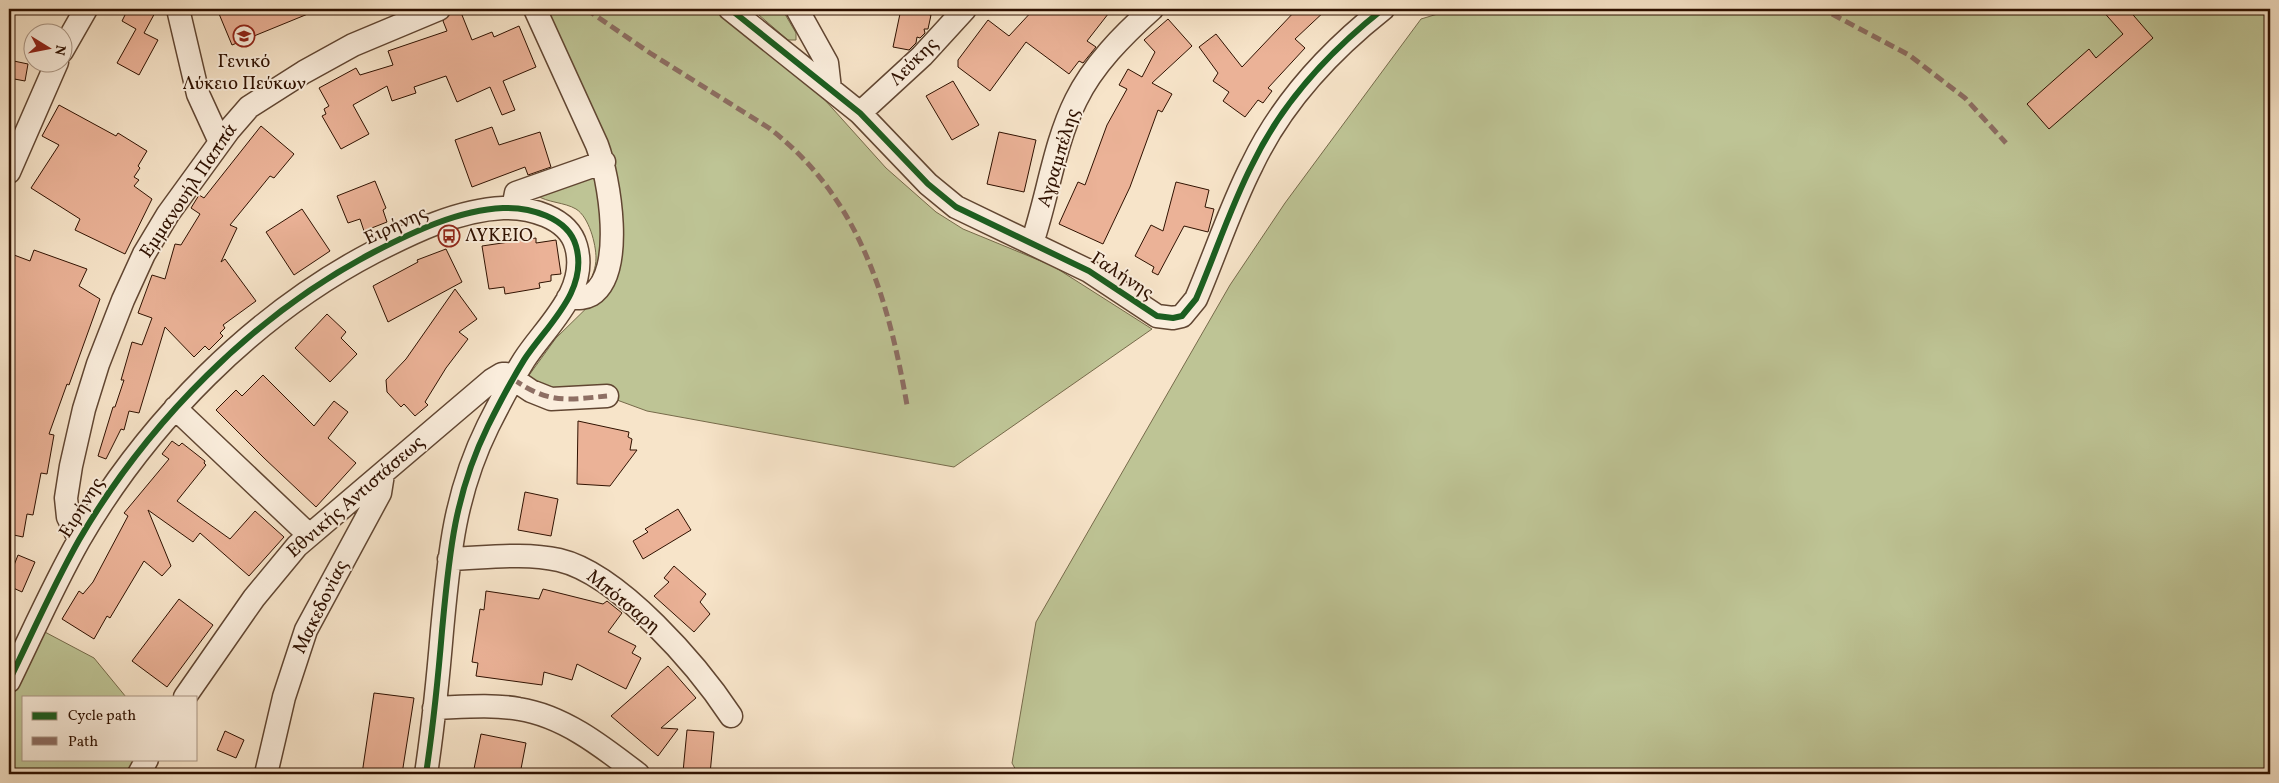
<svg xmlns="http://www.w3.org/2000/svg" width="2279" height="783" font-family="Vollkorn,serif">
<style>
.green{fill:#bec495;stroke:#766a4a}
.building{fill:#ebb297;stroke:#2f1100}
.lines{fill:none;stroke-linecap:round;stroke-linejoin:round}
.minor-casing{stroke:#614632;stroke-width:25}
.minor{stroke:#faeddc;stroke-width:22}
.quiet{stroke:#8d6e63;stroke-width:5;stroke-dasharray:10 5;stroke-linecap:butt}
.cycleway-casing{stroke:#faeddc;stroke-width:9}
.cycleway{stroke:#1b5e20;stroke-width:6}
.labels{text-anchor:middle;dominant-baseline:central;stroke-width:4;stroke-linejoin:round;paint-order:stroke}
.poi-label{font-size:19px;fill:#2f1100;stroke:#faeddc}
.street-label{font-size:19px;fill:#2f1100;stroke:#faeddc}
</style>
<rect width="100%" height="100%" fill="#f7e4c9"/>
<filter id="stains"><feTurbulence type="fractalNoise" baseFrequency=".004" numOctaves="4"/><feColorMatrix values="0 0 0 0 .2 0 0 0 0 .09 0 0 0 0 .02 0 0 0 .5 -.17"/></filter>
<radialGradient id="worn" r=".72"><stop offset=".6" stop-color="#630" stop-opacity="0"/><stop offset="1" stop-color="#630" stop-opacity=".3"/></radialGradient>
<path class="green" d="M545,9H718L824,99L886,168L936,212L963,229L1053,266L1152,329L954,467L647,411L617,400L610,392L564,395L527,378L556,338L603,292L618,249Z
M752,9H782L796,33V40H788Z
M1454,9H2270V774H1018L1012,763L1036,622L1230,285L1285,203L1421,19Z
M590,177L599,182L603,252L589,285C592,276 596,268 596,258C596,244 589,217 576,209C564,202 548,203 536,195Z
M43,631L94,658L126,697H24V759H135L128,774H9V703Z"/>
<path class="building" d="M128,9H157L144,33L158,40L139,75L117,63L136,29L122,21Z
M217,9H320L232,45Z
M901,9H928L927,14L931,15L928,29H924L925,33L920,38L917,37L916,43L909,50L893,47Z
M1034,9H1112L1087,41L1096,47L1083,63L1079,61L1069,74L1026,42L990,91L958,67V60L988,20L1009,36Z
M1297,9H1327L1295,39L1305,48L1268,88L1272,91L1263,103L1258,100L1245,117L1223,101L1229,92L1213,81L1218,73L1199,47L1216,34L1242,67Z
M2101,9H2128L2153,38L2049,129L2027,104L2089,49L2096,58L2123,34Z
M460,10L472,40L492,32L494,37L519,26L536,67L503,81L515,110L502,115L490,87L457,102L446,76L414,87L416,93L392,101L387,86L353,105L369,134L341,149L322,116L326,114L324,109L329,106L319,88L356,68L360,75L393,65L388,51L447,31L443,21L451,13Z
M1168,19L1192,46L1152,83L1172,94L1162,112L1158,110L1130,187L1103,244L1059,224L1078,182L1085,185L1107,125L1127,89L1119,85L1128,69L1142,77L1155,52L1144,40Z
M9,60L28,64L25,81L9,78Z
M953,81L979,125L952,140L926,96Z
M59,105L116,136L118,133L147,151L138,166L140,168L134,177L139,180L134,186L152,199L125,254L75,230L80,219L31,188L59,145L42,136Z
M261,126L294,154L274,178L270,176L230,225L237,228L221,262L225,259L256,301L223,325L225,328L220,333L223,336L209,350L205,346L194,357L165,327L139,413L129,411L124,430L121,429L106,459L98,456L113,407H115L124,380H121L132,342L142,345L152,318L138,313L152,275L165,279L175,244L181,245L200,214L191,208L199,195L204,198Z
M492,127L499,145L540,132L551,167L528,175L525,167L472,187L455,140Z
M999,132L1036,140L1024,192L987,184Z
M375,181L386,208L383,210L387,222L364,231L360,219L348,223L337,196Z
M1176,182L1209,190L1205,207L1214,209L1208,232L1184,226L1158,275L1152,272L1154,267L1135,256L1151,225L1163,231Z
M302,209L330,251L294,275L266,232Z
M536,238V243L556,240L561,274L551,275V281L539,283L540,288L505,294L504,287L489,289L482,246Z
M446,249L462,282L388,322L373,286L418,262L417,260Z
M34,250L87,269L79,286L100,299L69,385L67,384L49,434L54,435L47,474L41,473L33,515L27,514L23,537L9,534V268L14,255L30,261Z
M455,289L477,319L459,332L468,339L446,368L425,402L428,405L415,416L404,404L401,407L387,392L386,380L406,359Z
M327,314L346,332L341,338L357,354L330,382L295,348Z
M263,375L314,426L334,401L348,412L328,438L356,463L316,507L264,458L216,410L236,390L242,396Z
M578,421L629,432L628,437L632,439L630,450H637L610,486L577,484Z
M172,441L179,446L182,443L205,461L204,463L206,465L177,501L230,539L255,511L284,537L249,576L200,533L193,542L148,510L171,566L162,576L144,561L110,618L107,616L94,639L62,619L79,591L83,594L93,582L128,516L124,513L169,459L162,454Z
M525,492L558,499L551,536L518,530Z
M678,509L691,530L643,559L633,541L648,532L645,529Z
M18,555L35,562L22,592L9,586V578Z
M674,566L706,594L700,602L710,614L694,632L654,596L669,582L664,578Z
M543,589L603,604L607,601L622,613L608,632L636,646L632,653L641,658L626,689L577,664L572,680L544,672L542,685L476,676L478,663L472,662L480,609L484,610L486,591L539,599Z
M179,599L213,625L167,687L132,661Z
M668,666L696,698L661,728L678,729L658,756L611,716Z
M374,693L414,698L402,774H362Z
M687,730L714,732L710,774L683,772Z
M225,731L244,740L236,758L217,750Z
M481,734L526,743L520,774H473Z"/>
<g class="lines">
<g class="minor-casing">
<path id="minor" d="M178,9L198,94L220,142
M535,9L597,145C609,177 626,273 591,295C584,299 576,298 568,298
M730,9L860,113L928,184L956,207L1089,271L1157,316L1173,318L1182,316L1196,299C1215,255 1230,208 1252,165C1281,104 1330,51 1383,9
M797,9L827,63L830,89
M62,51L86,9
M860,113L922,56L965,9
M9,172L57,62
M513,208L516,193L604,162
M1032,243C1048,196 1054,144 1076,100C1093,65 1123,35 1152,9
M175,408L308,534
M79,539L68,517L66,498L71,466L84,409L98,364L123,300L144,254L168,214L229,130L249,107L304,72L353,45L439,9
M449,559C485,558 524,552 559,560C619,574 698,666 731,716
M9,681C32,634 53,586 79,540C147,423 253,315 374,252C413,232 458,210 503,208C529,207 568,217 576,246C589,291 546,326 524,360C511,381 499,404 488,426C454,495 449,556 442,631C438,679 433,727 426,774
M185,697L254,598L297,546L492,380L502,374H506L531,391L551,399L607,396
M434,708C462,707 491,704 519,709C564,716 603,747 638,774
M139,774L147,759
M266,774L284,697L306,630L380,493L383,474"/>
</g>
<use href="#minor" class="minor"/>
<path class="quiet" d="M586,9L650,53L769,128C859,197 888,297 907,405
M1818,9L1830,13L1909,55L1965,98L2006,143
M513,379C549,404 566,400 607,396"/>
<g class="cycleway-casing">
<path id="cycleway" d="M730,9L860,113L928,184L956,207L1089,271L1157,316L1173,318L1182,316L1196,299C1215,255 1230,208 1252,165C1281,104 1330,51 1383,9
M9,681C32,634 53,586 79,540C147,423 253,315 374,252C413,232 458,210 503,208C529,207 568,217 576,246C589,291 546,326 524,360C511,381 499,404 488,426C454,495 449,556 442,631C438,679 433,727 426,774"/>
</g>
<use href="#cycleway" class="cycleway"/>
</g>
<defs>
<g id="school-ring" transform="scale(1.125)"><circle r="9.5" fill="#faeddc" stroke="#8f2418" stroke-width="1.5"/><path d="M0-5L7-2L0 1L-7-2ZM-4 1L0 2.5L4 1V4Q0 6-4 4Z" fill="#8f2418"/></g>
<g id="bus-ring" transform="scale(1.125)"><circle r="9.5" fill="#faeddc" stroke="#8f2418" stroke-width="1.5"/><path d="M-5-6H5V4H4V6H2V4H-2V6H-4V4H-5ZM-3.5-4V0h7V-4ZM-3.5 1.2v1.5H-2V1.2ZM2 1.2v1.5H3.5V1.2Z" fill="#8f2418"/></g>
</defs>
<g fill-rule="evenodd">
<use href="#school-ring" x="244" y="36"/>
<use href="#bus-ring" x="449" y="236"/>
</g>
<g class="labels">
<g class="poi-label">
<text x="244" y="62">Γενικό<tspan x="244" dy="22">Λύκειο Πεύκων</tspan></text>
<text x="465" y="236" text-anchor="start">ΛΥΚΕΙΟ</text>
</g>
<g class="street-label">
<text transform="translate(914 62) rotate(-45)">Λεύκης</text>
<text transform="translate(1059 158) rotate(-73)">Αγραμπέλης</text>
<text transform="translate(189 191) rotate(-56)">Εμμανουήλ Παππά</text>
<text transform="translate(396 226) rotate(-25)">Ειρήνης</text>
<text transform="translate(1122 276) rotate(33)">Γαλήνης</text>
<text transform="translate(356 497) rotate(-41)">Εθνικής Αντιστάσεως</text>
<text transform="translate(82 508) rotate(-58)">Ειρήνης</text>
<text transform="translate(623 602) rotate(39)">Μπότσαρη</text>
<text transform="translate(321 607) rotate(-64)">Μακεδονίας</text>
</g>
</g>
<rect width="2279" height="783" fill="none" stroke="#f7e4c9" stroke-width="30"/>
<rect x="10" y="10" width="2259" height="763" fill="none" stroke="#2f1100" stroke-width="2.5"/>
<rect x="15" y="15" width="2249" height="753" fill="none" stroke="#2f1100"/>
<rect x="22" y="696" width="175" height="65" fill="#faeddc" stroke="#a99584"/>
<rect x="32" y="712" width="25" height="8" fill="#1b5e20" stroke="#a99584"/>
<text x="68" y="720" font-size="15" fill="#2f1100">Cycle path</text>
<rect x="32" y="737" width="25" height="8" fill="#8d6e63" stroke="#a99584"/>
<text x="68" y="746" font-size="15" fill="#2f1100">Path</text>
<g transform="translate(48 48) rotate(100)"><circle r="24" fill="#faeddc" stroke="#a99584"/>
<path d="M0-4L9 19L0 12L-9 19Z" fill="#8f2418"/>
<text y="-8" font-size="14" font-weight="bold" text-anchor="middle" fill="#2f1100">N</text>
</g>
<rect width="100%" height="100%" filter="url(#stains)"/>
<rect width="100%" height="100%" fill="url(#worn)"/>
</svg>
